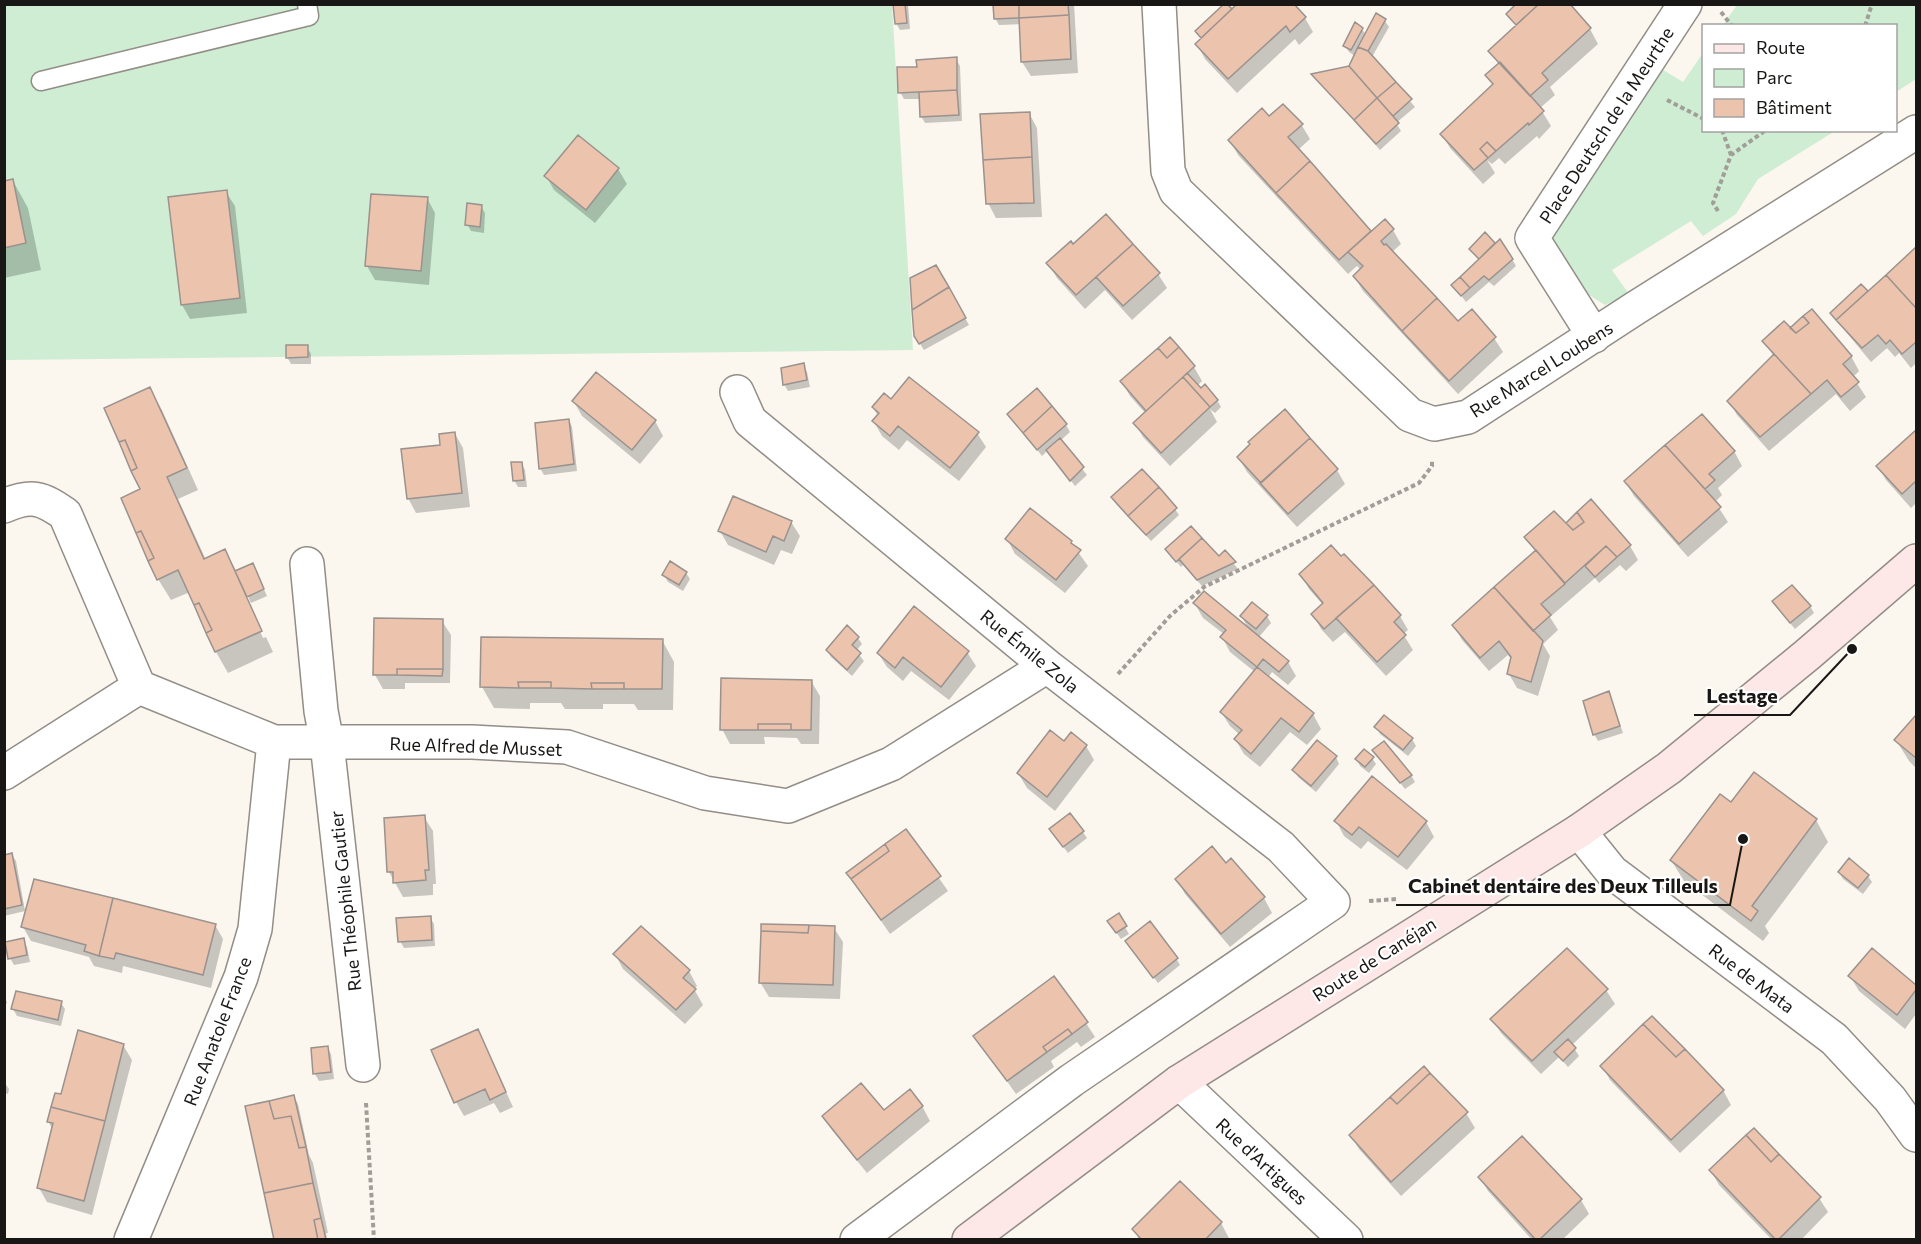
<svg xmlns="http://www.w3.org/2000/svg" width="1921" height="1244" font-family="Commissioner,sans-serif">
<style>
.green{fill:#ceedd3}
.shadow{fill:#0003}
.building{fill:#ecc3ad;stroke:#9a928e;stroke-width:1.5}
.lines{fill:none;stroke-linecap:round;stroke-linejoin:round}
.lane-casing{stroke:#928d86;stroke-width:21}
.street-casing{stroke:#928d86;stroke-width:36}
.secondary-casing{stroke:#928d86;stroke-width:36}
.path{stroke:#a19e98;stroke-width:4;stroke-dasharray:4.5 3;stroke-linecap:butt}
.lane{stroke:#fff;stroke-width:18}
.street{stroke:#fff;stroke-width:33}
.secondary{stroke:#fee7e7;stroke-width:33}
.labels{text-anchor:middle;dominant-baseline:central;stroke-width:4.5;stroke-linejoin:round;paint-order:stroke}
.street-label{font-size:18px;fill:#191715;stroke:#fff}
.leader{fill:none;stroke:#191715;stroke-width:2}
.callout-dot{fill:#191715;stroke:#fff;stroke-width:2}
.callout-label{font-size:20px;text-anchor:middle;font-weight:bold;fill:#191715;stroke:#fff;stroke-width:4.5;stroke-linejoin:round;paint-order:stroke}
</style>
<rect width="100%" height="100%" fill="#fbf6ee"/>
<path class="green" d="M4,5H892L913,350L5,360Z
M1737,5H1916V79L1896,92V26L1723,25Z
M1703,53L1704,130L1835,131L1758,179L1736,214L1703,236L1691,221L1612,270L1629,294L1605,305L1586,293L1552,247L1553,235L1660,68L1683,82Z"/>
<path class="shadow" d="M895,4H908L910,29L900,30L896,23Z
M994,4H1074L1078,73L1031,76L1022,62L1021,24L999,25L995,18Z
M1518,4H1568L1590,29L1598,44L1550,87L1555,95L1540,108L1551,126L1539,139L1537,136L1505,164L1499,158L1492,164L1487,160L1495,173L1483,184L1450,148L1442,134L1493,85L1487,75L1499,65L1490,51L1517,26L1508,14Z
M1231,10L1305,18L1313,32L1299,45L1295,39L1237,93L1205,59L1197,44L1202,39L1197,31Z
M1385,21L1389,27L1372,57L1415,107L1396,123L1401,131L1380,150L1313,75L1350,67L1355,56L1349,52L1345,46L1362,29L1366,35Z
M956,59L960,66L962,121L925,123L921,116L920,99H904L900,92L918,68Z
M1029,113L1037,128L1042,217L996,218L988,203Z
M1269,118L1301,124L1310,139L1298,150L1371,233L1393,230L1401,244L1392,252L1458,323L1494,338L1503,352L1458,394L1363,291L1354,276L1361,270L1357,266L1348,274L1238,155L1230,141Z
M578,137L618,169L627,184L595,223L554,190L546,176Z
M13,181L28,208L41,270L4,278V182Z
M226,192L235,206L247,313L190,319L182,305Z
M427,198L435,213L429,285L375,280L367,266Z
M481,206L485,213L484,233L471,231L467,224Z
M1485,234L1512,259L1516,266L1494,286L1489,282L1466,302L1453,285L1479,261L1471,249Z
M1073,246L1158,274L1167,288L1132,320L1105,290L1085,309L1057,278L1048,263Z
M1916,249V363L1911,368L1899,353L1895,357L1887,348L1871,362L1836,320Z
M936,267L969,325L924,350L915,336Z
M1790,330L1851,356L1859,371L1853,377L1866,397L1850,411L1836,394L1769,451L1737,415L1729,401L1774,357L1764,341Z
M307,347L311,354V364H291L287,357Z
M803,365L807,372L810,387L788,391L784,384Z
M1194,367L1202,381L1197,386L1217,400L1221,407L1215,413L1210,409L1217,422L1170,466L1143,437L1135,423L1146,414L1130,396L1122,382Z
M150,389L162,410L198,490L178,499L206,560L225,551L237,572H256L267,596L251,603L243,585L240,586L263,638L266,637L273,652L228,673L216,652L190,592L171,600L158,579L142,490Z
M1036,390L1066,425L1070,432L1060,441L1087,475L1075,486L1048,450L1042,456L1009,414Z
M891,401L977,433L986,447L959,481L907,440L899,450L882,436L874,422L878,416L873,408Z
M574,402L655,421L663,436L640,464L582,416Z
M1701,416L1734,451L1742,466L1718,488L1722,495L1715,502L1728,522L1688,557L1634,496L1625,481Z
M569,420L572,427L577,471L544,475L540,468Z
M1916,432V503L1911,508L1886,480L1878,466Z
M455,434L463,448L470,507L416,513L408,498L442,446Z
M1239,458L1337,470L1345,484L1297,527L1247,472Z
M521,463L525,470L527,487H518L514,480Z
M1112,498L1175,509L1179,515L1151,541L1116,504Z
M791,522L800,536L792,554L781,550L774,565L728,545L720,531Z
M1570,530L1630,546L1638,560L1626,571L1620,565L1599,583L1595,578L1550,617L1558,630L1543,644L1550,656L1538,696L1517,688L1509,674L1512,660L1508,655L1489,671L1462,640L1454,625L1536,553L1526,537Z
M1007,539L1071,542L1088,566L1065,593L1015,554Z
M1167,550L1219,559L1225,553L1238,569L1202,586L1183,565L1181,567Z
M686,573L690,579L683,591L668,582L664,575Z
M1301,575L1400,616L1408,630L1403,634L1413,650L1386,676L1345,632L1333,642L1321,629L1313,614L1323,605L1309,589Z
M1195,604L1249,630L1242,617L1267,616L1271,623L1258,638L1288,662L1296,676L1288,685L1272,672L1268,678L1313,714L1321,729L1307,745L1290,732L1260,767L1244,754L1235,739L1240,735L1230,726L1221,712L1255,672L1230,652L1222,637L1224,634L1203,618Z
M1810,606L1814,613L1795,629L1778,609Z
M442,621L451,635L450,683H405V689H383L375,675Z
M858,638L862,644L856,651L864,661L852,676L831,657L827,650Z
M662,640L674,662L673,710H638L634,704H603V709H565L561,703H530V709L494,708L482,687Z
M967,652L976,666L949,700L911,671L903,681L887,667L878,653Z
M811,681L820,696L819,744H801L797,738L767,737H764L765,744H730L722,729Z
M1609,693L1623,733L1598,741L1594,734Z
M1915,718L1916,719V768L1909,761L1896,740Z
M1376,727L1412,739L1416,746L1408,756L1380,734Z
M1086,746L1094,760L1055,811L1027,788L1018,773Z
M1374,750L1411,775L1415,782L1405,789Z
M1336,757L1339,764L1316,792L1298,777L1294,770Z
M1372,758L1376,764L1369,773L1360,766L1357,759Z
M1732,804L1816,820L1828,842L1765,926L1769,933L1763,941L1684,881L1671,860Z
M424,817L433,831L436,884H433V895L403,897L389,872Z
M1336,821L1426,822L1434,837L1407,870L1368,841L1361,849L1344,836Z
M906,831L948,891L890,934L857,886Z
M1083,832L1087,838L1068,853L1055,836Z
M12,855L16,861L25,911L4,916V856Z
M1231,860L1264,898L1272,913L1230,947L1185,894L1177,879L1225,865Z
M1839,872L1868,876L1872,882L1863,894L1843,879Z
M1118,915L1129,934L1121,939L1113,928Z
M430,917L434,924L435,946L404,948L400,941Z
M215,925L223,939L211,988L123,966L122,973L94,966L89,957L31,941L23,927Z
M834,928L843,942L840,999L769,997L760,982Z
M23,940L27,947L30,962L14,965L10,958Z
M1131,948L1176,958L1180,965L1158,983Z
M1872,950L1916,987V1014L1905,1029L1859,991L1850,976Z
M615,954L689,971L697,986L694,989L703,1005L685,1024L623,969Z
M1606,990L1615,1004L1572,1045L1579,1056L1568,1067L1559,1057L1541,1074L1501,1033L1492,1019Z
M4,997L7,1002L4,1010Z
M61,1003L65,1009L61,1026L17,1016L13,1009Z
M1086,1023L1095,1037L1081,1047L1077,1042L1051,1061L1054,1067L1016,1094L975,1036Z
M478,1031L513,1107L500,1113L494,1103L464,1116L456,1102Z
M123,1045L132,1060L92,1215L47,1202L39,1188L53,1130L48,1121L62,1096Z
M327,1048L331,1054L334,1079L319,1081L315,1074L312,1049Z
M1602,1066L1723,1090L1731,1105L1680,1153L1610,1080Z
M4,1082L9,1089L8,1094L4,1093Z
M294,1097L298,1104L309,1155L313,1163L328,1233H326L327,1240H275Z
M922,1106L930,1121L867,1173L832,1130L823,1116L884,1113Z
M1466,1113L1475,1128L1401,1196L1359,1149L1351,1135Z
M1711,1171L1819,1198L1828,1212L1801,1240H1772L1719,1185Z
M1480,1177L1581,1200L1589,1214L1562,1240H1532L1488,1191Z
M1221,1223L1230,1240H1139L1134,1229Z"/>
<path class="building" d="M893,4H905L907,23L895,24Z
M993,4H1019V18L994,19Z
M1019,4H1068L1069,15L1019,18Z
M1224,4H1227L1232,9L1201,38L1195,31Z
M1237,4H1294L1306,17L1290,32L1286,26L1228,79L1195,44Z
M1516,4H1539L1516,25L1506,14Z
M1539,4H1570L1591,28L1542,73L1548,80L1530,96L1488,51Z
M1376,13L1386,19L1368,51L1358,47Z
M1069,15L1071,59L1021,62L1019,18Z
M1355,22L1363,28L1351,50L1343,46Z
M1358,47L1368,51L1396,82L1377,98L1349,66Z
M957,57V90L898,93L897,67H917L916,60Z
M1500,62L1544,111L1529,125L1528,123L1496,151L1487,142L1480,149L1488,158L1474,170L1440,134L1493,84L1485,75Z
M1349,66L1377,98L1354,120L1311,74Z
M1396,82L1412,99L1393,116L1377,98Z
M957,90L959,115L920,117L919,92Z
M1377,98L1399,123L1376,144L1354,120Z
M1283,104L1303,124L1288,137L1310,161L1276,193L1228,140L1262,108L1269,116Z
M1030,112L1032,157L983,160L980,114Z
M578,135L619,168L586,210L544,176Z
M1487,142L1496,151L1488,158L1480,149Z
M1032,157L1034,203L986,204L983,160Z
M1310,161L1371,231L1339,260L1276,193Z
M13,179L26,243L4,248V181Z
M227,190L240,298L181,305L168,197Z
M371,194L428,197L421,271L365,266Z
M467,203L482,205L480,227L465,225Z
M1106,214L1133,244L1076,295L1046,263L1071,241L1073,244Z
M1385,219L1394,229L1381,241L1384,245L1386,244L1437,298L1402,331L1353,276L1363,266L1348,252Z
M1485,232L1495,243L1479,259L1469,249Z
M1500,239L1513,259L1489,280L1484,276L1470,288L1460,277Z
M1133,244L1160,273L1123,306L1096,277Z
M1916,247V308L1886,275Z
M936,265L949,287L912,310L910,278Z
M1886,275L1916,308V342L1902,354L1890,340L1886,344L1878,335L1862,348L1836,320Z
M1460,277L1470,288L1461,296L1451,285Z
M1861,284L1868,291L1836,320L1830,313Z
M949,287L966,318L919,344L914,336L912,310Z
M1437,298L1458,321L1472,309L1496,337L1449,381L1402,331Z
M1812,309L1852,356L1843,364L1859,382L1841,397L1827,380L1811,394L1762,341L1784,321L1796,333L1809,323L1803,316Z
M1803,316L1809,323L1796,333L1790,328Z
M1170,337L1179,347L1167,358L1158,348Z
M286,345H308V357L286,358Z
M1179,347L1195,366L1146,411L1120,381L1158,348L1167,358Z
M1774,354L1811,394L1760,437L1727,401Z
M804,363L807,380L783,385L781,368Z
M596,372L656,420L632,450L572,401Z
M1187,373L1201,388L1205,384L1218,400L1210,407L1183,377Z
M909,377L979,432L950,468L898,426L890,436L872,421L879,413L872,407L884,393L891,399Z
M1183,377L1210,407L1161,453L1133,423Z
M150,387L187,468L167,477L204,559L225,549L262,631L215,652L206,633L212,630L199,603L194,605L178,570L157,580L148,561L154,558L141,531L136,533L121,498L140,489L131,471L137,468L125,440L119,442L104,408Z
M1037,388L1052,406L1023,433L1007,414Z
M1052,406L1067,424L1037,450L1023,433Z
M1285,409L1310,438L1261,483L1237,457L1250,444L1248,442Z
M1702,414L1735,451L1709,474L1715,480L1705,489L1665,445Z
M569,419L574,464L539,469L535,423Z
M1916,430V481L1902,494L1876,466Z
M455,432L462,493L407,499L401,449L440,445L439,434Z
M1060,438L1084,467L1070,481L1046,450Z
M1310,438L1338,469L1288,514L1260,483Z
M125,440L137,468L131,471L119,442Z
M1665,445L1721,507L1679,544L1624,481Z
M511,462H522L524,480L513,481Z
M1142,469L1159,487L1128,516L1111,497Z
M1159,487L1177,508L1146,535L1128,516Z
M733,496L792,521L784,541L773,536L766,552L718,531Z
M1591,499L1631,545L1617,557L1606,546L1565,583L1524,537L1554,511L1573,530L1584,522L1577,512Z
M1030,508L1072,541L1071,543L1081,550L1056,580L1005,539Z
M1577,512L1584,522L1573,530L1566,523Z
M1191,526L1202,538L1176,562L1165,549Z
M141,531L154,558L148,561L136,533Z
M1202,538L1219,556L1225,550L1236,562L1197,580L1179,559Z
M1331,545L1341,556L1344,554L1374,585L1324,629L1311,614L1323,603L1299,574Z
M1606,546L1617,557L1595,577L1585,566Z
M1536,550L1565,584L1541,604L1551,615L1533,631L1494,587Z
M670,561L687,572L679,585L662,575Z
M253,563L264,589L247,597L235,571Z
M1374,585L1401,615L1394,622L1406,635L1377,662L1336,618Z
M1792,585L1811,606L1790,623L1772,601Z
M1494,587L1543,641L1531,682L1507,674L1511,657L1499,641L1480,658L1452,625Z
M1204,591L1289,661L1279,672L1263,659L1257,667L1220,637L1226,630L1193,603Z
M1252,602L1268,615L1256,629L1240,616Z
M199,603L212,630L206,633L194,605Z
M914,606L969,651L941,687L903,657L895,668L877,653Z
M374,618L443,619V669H397V675H373Z
M847,625L859,637L852,645L861,653L847,670L826,650Z
M481,637L663,639L662,689H624V683H591L592,689L551,688V682H518L519,688L480,687Z
M1257,667L1314,713L1299,732L1281,718L1251,754L1234,739L1242,730L1220,712Z
M397,669H443L442,676L397,675Z
M721,678L812,680L811,730H791V724H758V730H720Z
M518,682H551V688H519Z
M591,683H624V689H592Z
M1609,691L1620,726L1593,735L1583,701Z
M1384,715L1413,738L1403,750L1374,727Z
M1915,716L1916,717V758L1894,740Z
M758,724H791V730H758Z
M1050,730L1064,741L1071,732L1087,745L1047,797L1017,773Z
M1317,740L1337,756L1311,786L1292,770Z
M1384,741L1412,775L1400,783L1372,750Z
M1364,749L1374,757L1365,767L1355,759Z
M1754,772L1817,819L1752,906L1758,911L1751,921L1670,860L1720,794L1731,802Z
M1372,776L1427,821L1398,857L1359,827L1352,835L1334,821Z
M1070,813L1084,831L1063,847L1049,829Z
M425,815L429,870H425L426,880L393,883V872H387L384,818Z
M906,829L941,876L881,920L851,879L889,851L885,844Z
M885,844L889,851L851,879L846,873Z
M1212,846L1226,863L1231,858L1265,897L1221,934L1175,879Z
M12,853L22,905L4,909V855Z
M1849,858L1869,875L1858,888L1838,872Z
M34,879L113,898L99,956L84,951L86,945L21,927Z
M113,898L216,924L203,975L116,953L114,959L99,956Z
M1119,913L1127,926L1116,933L1107,921Z
M431,916L432,940L398,942L396,918Z
M1150,921L1178,958L1153,978L1125,941Z
M761,924L809,925L808,933L761,931Z
M809,925L835,926L833,985L759,983L761,931L808,933Z
M641,926L690,970L683,978L696,989L676,1010L613,954Z
M24,938L27,955L8,959L5,942Z
M1567,948L1608,989L1532,1061L1490,1019Z
M1872,948L1916,985V990L1897,1015L1848,976Z
M1054,976L1088,1022L1072,1034L1068,1029L1043,1047L1047,1052L1007,1081L973,1036Z
M16,991L62,1001L58,1020L11,1009Z
M1652,1016L1685,1049L1676,1057L1643,1024Z
M1643,1024L1676,1057L1685,1049L1724,1090L1671,1140L1600,1066Z
M478,1029L506,1092L490,1100L485,1089L454,1103L431,1050Z
M1068,1029L1072,1034L1047,1052L1043,1047Z
M78,1030L124,1044L105,1121L51,1107L55,1093L61,1094Z
M1568,1039L1576,1048L1563,1061L1554,1052Z
M328,1046L331,1072L313,1074L311,1048Z
M1424,1066L1430,1073L1397,1104L1390,1097Z
M1430,1073L1468,1112L1391,1182L1349,1135L1390,1097L1397,1104Z
M861,1083L884,1110L910,1089L923,1106L857,1160L822,1116Z
M294,1095L306,1147L299,1148L291,1116L274,1119L269,1101Z
M269,1101L274,1119L291,1116L299,1148L306,1147L313,1183L264,1193L245,1106Z
M51,1107L105,1121L84,1201L37,1188L53,1123L47,1122Z
M1754,1128L1779,1154L1771,1162L1746,1135Z
M1746,1135L1771,1162L1779,1154L1821,1197L1778,1240H1776L1709,1170Z
M1522,1136L1582,1199L1539,1240H1536L1478,1177Z
M1180,1181L1222,1222L1205,1240H1142L1132,1229Z
M313,1183L321,1218L314,1220L318,1240H274L264,1193Z
M321,1218L325,1235L326,1240H318L314,1220Z"/>
<g class="lines">
<g class="lane-casing">
<path id="lane" d="M41,81L309,16L307,4"/>
</g>
<g class="street-casing">
<path id="street" d="M1159,4L1168,171L1176,191L1410,415L1434,424L1468,417L1637,307L1916,132
M1594,336L1532,238L1685,4
M737,392L750,421L1047,666L1281,847L1333,902L1072,1080L857,1240
M4,506C32,494 42,498 65,514L139,687
M307,564L321,711L327,743L363,1065
M4,773L139,687L274,742H472L567,747L705,793L788,806L891,764L1047,666
M1579,831L1612,872L1834,1039L1890,1099L1916,1135
M1179,1082L1346,1240
M131,1240L241,977L255,929L274,742"/>
</g>
<g class="secondary-casing">
<path id="secondary" d="M969,1240L1179,1082L1579,831L1669,768L1807,655L1916,561"/>
</g>
<path class="path" d="M1721,12L1732,26
M1865,26L1872,4
M1667,100L1704,119
M1722,130L1731,155
M1718,211L1713,203L1731,155L1766,130
M1118,674L1170,616L1204,587L1419,483L1432,466V460
M1369,901L1397,899
M366,1103L374,1240"/>
<use href="#lane" class="lane"/>
<use href="#street" class="street"/>
<use href="#secondary" class="secondary"/>
</g>
<g class="labels">
<g class="street-label">
<text transform="translate(1606 125) rotate(-57)">Place Deutsch de la Meurthe</text>
<text transform="translate(1541 369) rotate(-32)">Rue Marcel Loubens</text>
<text transform="translate(1030 651) rotate(39)">Rue Émile Zola</text>
<text transform="translate(476 746) rotate(2)">Rue Alfred de Musset</text>
<text transform="translate(345 901) rotate(-96)">Rue Théophile Gautier</text>
<text transform="translate(1374 959) rotate(-32)">Route de Canéjan</text>
<text transform="translate(1752 978) rotate(37)">Rue de Mata</text>
<text transform="translate(217 1031) rotate(-69)">Rue Anatole France</text>
<text transform="translate(1262 1161) rotate(43)">Rue d'Artigues</text>
</g>
</g>
<path class="leader" d="M1852 649L1790 715H1694M1743 839L1730 905H1396"/>
<g class="callout-dot">
<circle cx="1852" cy="649" r="6"/>
<circle cx="1743" cy="839" r="6"/>
</g>
<g class="callout-label">
<text x="1742" y="703">Lestage</text>
<text x="1563" y="893">Cabinet dentaire des Deux Tilleuls</text>
</g>
<rect width="1921" height="1244" fill="none" stroke="#191715" stroke-width="12"/>
<rect x="1702" y="24" width="195" height="108" fill="#ffffff" stroke="#a3a2a1" stroke-width="1.5"/>
<rect x="1714" y="44" width="30" height="9" fill="#fee7e7" stroke="#a3a2a1" stroke-width="1.5"/>
<text x="1756" y="54" font-size="18" fill="#191715">Route</text>
<rect x="1714" y="69" width="30" height="18" fill="#ceedd3" stroke="#a3a2a1" stroke-width="1.5"/>
<text x="1756" y="84" font-size="18" fill="#191715">Parc</text>
<rect x="1714" y="99" width="30" height="18" fill="#ecc3ad" stroke="#a3a2a1" stroke-width="1.5"/>
<text x="1756" y="114" font-size="18" fill="#191715">Bâtiment</text>
</svg>
